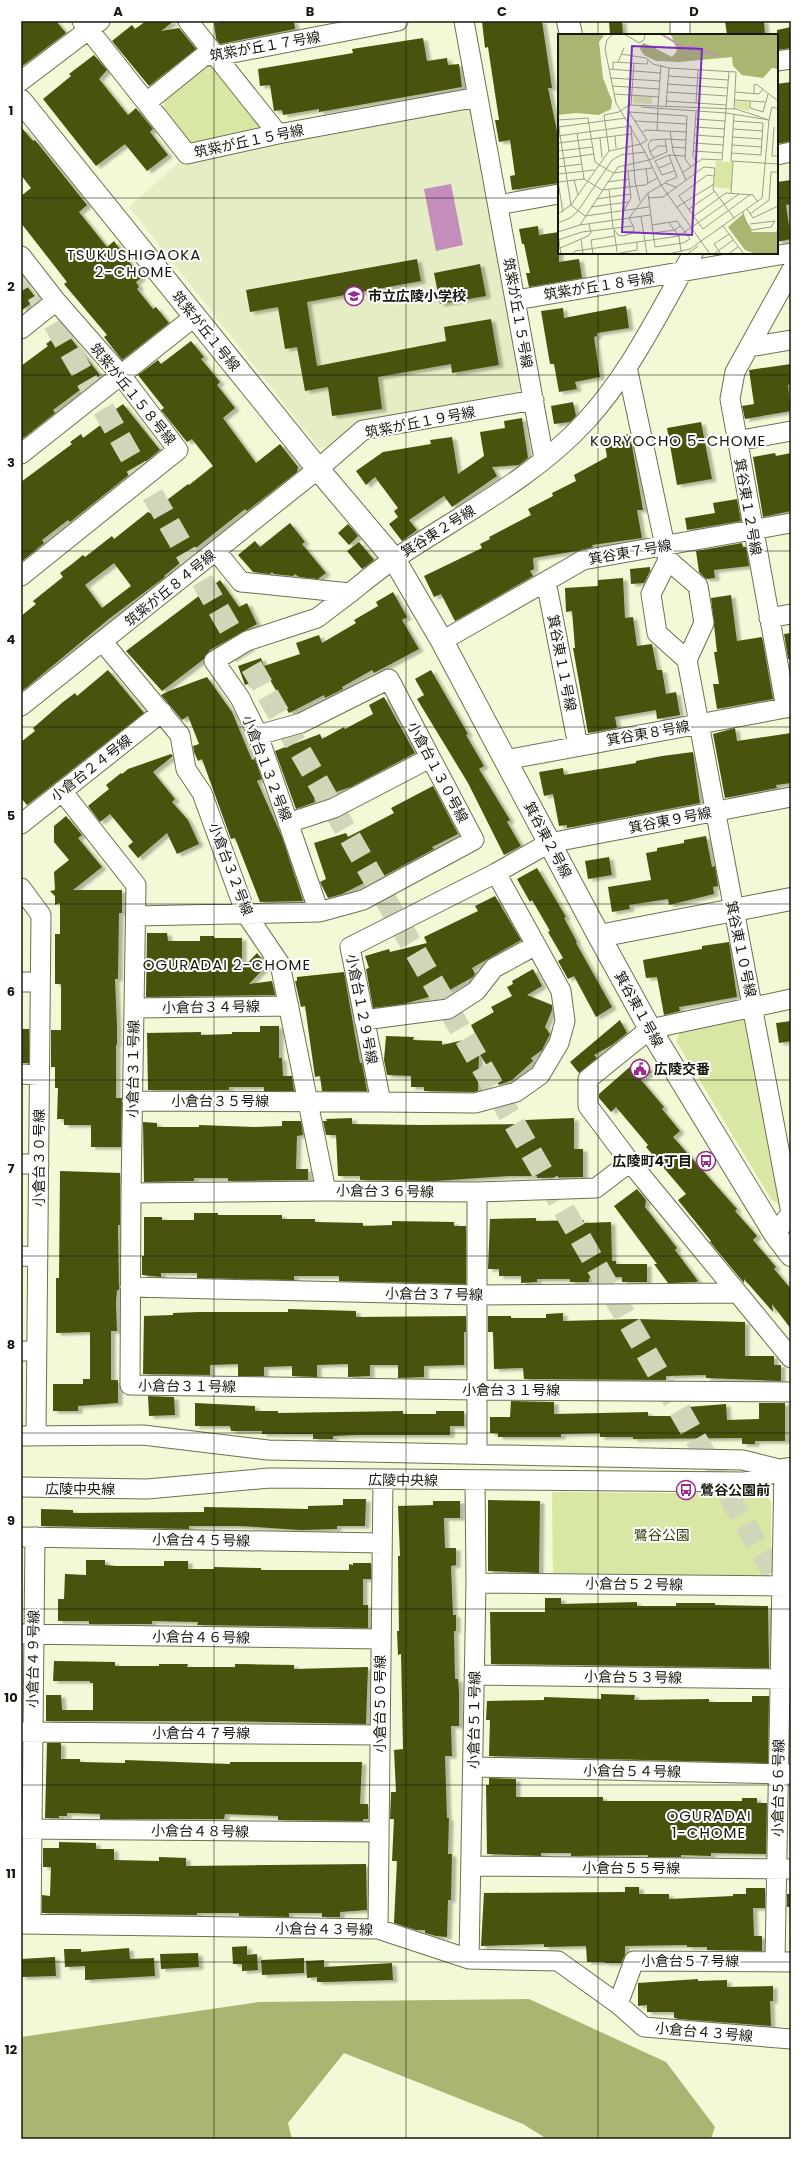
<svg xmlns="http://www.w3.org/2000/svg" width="812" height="2160" font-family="Poppins,'Noto Sans JP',sans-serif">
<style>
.built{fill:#e4edc3}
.green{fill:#d9e7a4}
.forest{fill:#a9b672}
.water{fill:#c48dbc}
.building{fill:#49530a;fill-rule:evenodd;filter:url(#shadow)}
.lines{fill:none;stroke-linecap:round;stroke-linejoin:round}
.tertiary-tunnel{stroke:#d0d7b8;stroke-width:22;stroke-dasharray:22 11;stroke-linecap:butt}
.minor-casing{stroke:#6b7153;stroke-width:21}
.tertiary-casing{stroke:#6b7153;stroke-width:24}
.minor{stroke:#fff;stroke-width:19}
.tertiary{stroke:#fff;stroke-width:22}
.grid{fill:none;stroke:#16190d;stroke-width:1;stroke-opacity:0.55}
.labels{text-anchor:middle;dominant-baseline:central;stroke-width:4;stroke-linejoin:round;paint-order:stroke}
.street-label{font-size:14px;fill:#16190d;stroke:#fff}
.poi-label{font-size:14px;font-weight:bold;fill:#16190d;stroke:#fff;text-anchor:start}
.park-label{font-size:14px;fill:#373f0a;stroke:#fff}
.neighbourhood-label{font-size:15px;letter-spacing:1px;fill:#16190d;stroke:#fff}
.inset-river{fill:none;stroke:#c48dbc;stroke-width:2}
.inset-road{fill:none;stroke:#999f86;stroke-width:1}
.view{fill:#7b2cbf;fill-opacity:0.15;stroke:#7b2cbf;stroke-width:2}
.inset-edge{fill:none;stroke:#16190d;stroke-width:2}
.neatline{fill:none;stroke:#16190d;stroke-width:1.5}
.grid-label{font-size:13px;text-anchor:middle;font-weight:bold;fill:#16190d}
</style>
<defs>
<filter id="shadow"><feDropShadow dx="4.5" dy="2.5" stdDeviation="1" flood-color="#0004"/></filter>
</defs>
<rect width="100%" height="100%" fill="#f1f9d6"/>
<path class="built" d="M466,107L474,113L524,386L517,392L362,421L329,447L319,448L129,207L184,158Z"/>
<path class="green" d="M211,59L266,129L196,144L185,141L164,113V98Z
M741,1017L750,1024L783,1208L771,1199L676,1041L681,1029Z
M552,1492L765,1494L771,1502V1568L763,1577L553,1576Z"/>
<path class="forest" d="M529,1999L666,2062L715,2127L711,2139H547L523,2124L344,2053L288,2123L292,2139H21V2037L259,2002Z"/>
<path class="water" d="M451,184L463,245L436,251L424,189Z"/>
<path class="building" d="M21,21H56L66,33L21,67Z
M146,21H174L161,31L179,28L196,49L149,86L112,41L132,25L135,29Z
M225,21H294L295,29L220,44L216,39L214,23Z
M482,21H542L552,88H548L559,141V183L512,190L510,176L515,175L510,140L499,142L495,120H499L488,47L485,48Z
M609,21H622L623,35H610Z
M725,21H764L765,35H727Z
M791,27V48L777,50V30Z
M423,38L427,61L447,58L448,65L459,64L462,87L319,112V109L283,115L282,110L274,111L270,85L260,86L258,69L353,53L352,49Z
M94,55L107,70L99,79L128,115L136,108L153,129L150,132L168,155L147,171L125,144L96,166L43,99L71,76L69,74Z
M791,82V141L777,144V84Z
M21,127L33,141L35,140L87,205L79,212L107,247L114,241L141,278L136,282L139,287L137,289L153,309L156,307L169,323L122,360L104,337L107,335L64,284L67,282L21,223V196L31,188L21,175Z
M791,180V204L786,205L791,239L777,242V182Z
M538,226L539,235L559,232V262L579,259L582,278L529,287L526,273H530L524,244H522L519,229Z
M417,259L421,281L307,302L317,366L446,341L444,327L491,319L499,365L452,373L451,364L378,377L382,409L332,416L328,387L305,391L297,347L285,349L278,307L250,312L246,290Z
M480,264L486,296L440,304L434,273Z
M21,279L37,299L21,311Z
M626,306L629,328L597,333V336L594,337L600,377L575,382L577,389L559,392L554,364H550L541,311L563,308L564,318Z
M64,330L100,375L53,410L55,413L21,440V366L48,346L46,344Z
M191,341L204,357L201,359L220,382L217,385L235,408L223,418L256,463L280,444L298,467L297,472L247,511L245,509L183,558L185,559L164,576L165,577L110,618L21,692V616L36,604L33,601L63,577L60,573L72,564L83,555L85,557L112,536L114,539L148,512L150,513L188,484L189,485L213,466L192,439L187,442L161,410L164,408L138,375L158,360L161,364ZM114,563L131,586L102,608L85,585Z
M791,364V383L788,385L791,411L745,419L742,406L754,404L749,370Z
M573,402L576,416L570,422L554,424L551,406Z
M123,404L160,450L70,522L68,520L42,540L44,543L21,562V482L72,444L70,442L81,434L83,438L110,418L108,415Z
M522,418L528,458L519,465L492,467L497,476L452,507L444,496L409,520L417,530L402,541L389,524L398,517L394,511L398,508L375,477L366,485L356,471L383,452L431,444L430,440L452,437L458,474L484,456L480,432L505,428L504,421Z
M701,422L712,479L677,485L667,428Z
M630,434L643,510H637L642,538L592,545L593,547L577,551L533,558L534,569L530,571L533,576L455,621L441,594L434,597L424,576L482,548L480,544L490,539L489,537L531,515L528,509L553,496L552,493L576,481L574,475L607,457L604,438Z
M775,453L776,456L791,453V511L763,517L753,457Z
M737,499L741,521L687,530L685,518L715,513L713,503Z
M290,523L305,542L302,544L326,573L318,579L299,577L295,574L293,576L274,574L272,572L270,574L253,572L238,555L255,541L260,547Z
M348,524L358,536L349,545L338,533Z
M359,542L374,560L362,569L347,551Z
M742,543L743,547H746L749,566L714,570L715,578L706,579L699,572L696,551Z
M650,567V571L644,583L631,584L630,569Z
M623,578L625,618L633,617L637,646L652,644L657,670H662L666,694L676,692L680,715L657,719L656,710L615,717L617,728L588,733L573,648H575L572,611L566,612L565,588L598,586V580Z
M220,580L239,607L247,603L257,624L210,650L204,659L162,691L126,651Z
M393,592L407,617L402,620L419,649L374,673L372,670L342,687L343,689L325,698L324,695L289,713L266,673L268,677L245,685L238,666L261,658L264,666L300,654L296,643L319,635L322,643L356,623L354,620L378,606L376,602Z
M731,595L737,641L762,637L773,699L717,709L713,684H719L714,652H717L711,598Z
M791,633V659H788L784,634Z
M108,670L144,713L27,805L21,798V742L35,731L33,728L63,702L75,693L77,696Z
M431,670L468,734L466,735L484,766L479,769L510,820L507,822L521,846L504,855L468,783L417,699L424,695L415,679Z
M207,677L232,712L252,760L255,759L262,779L257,781L282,837L303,901L260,902L235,838L231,839L202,759L198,761L194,752L193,746L199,744L188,716L182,720L161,695L169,691Z
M384,697L415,753L351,787L314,799L315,802L296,809L275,751L320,734L322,739L344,727L345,729L373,714L369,705Z
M735,728L737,741L791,733V783L776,785L777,788L725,798L713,734Z
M693,752L700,803L567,828V825L559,826L553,794L544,796L539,772L563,768L564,775L636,763V761L662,756Z
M171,754L173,756L153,772L175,799L172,802L188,820L199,844L177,854L167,833L138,858L128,846L133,842L110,814L100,822L88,806L109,789L106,785L121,773L122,774L128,769Z
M433,786L458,834L432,847L434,849L367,885L366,882L342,894L328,898L320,882L326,879L314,843L346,833L348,837L394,813L391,808Z
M66,816L82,835L78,838L102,867L73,890H122V913H119L118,979H115L117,1027V1045H116V1098H122L121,1147H91V1125H64V1119H57L58,1088H55V1067H51V1030H61V984H55V934H60V903L55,905V896L50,891L55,890L54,872L69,860L54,842V826Z
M706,836L712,867L715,866L718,886L713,887L714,894L669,905L668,899L629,905L630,909L612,912L608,887L651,880L646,853L657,851V848L684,843V840Z
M609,857L612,875L588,879L585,861Z
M537,868L566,917L564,918L577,942L576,943L612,1007L596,1017L574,976L568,979L558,961L563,958L548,932L550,931L532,900L530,902L517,879Z
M495,896L521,940L472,968L475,974L473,977L446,992L404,1004L373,1008L366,969L369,968L365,956L389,949L390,952L427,943L424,937L478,911L475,906Z
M147,933H167L168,941H200V936H214V938H242V969L257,953L267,965L249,984L272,981L275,995L146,997Z
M729,942L737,997L679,1007L680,1011L664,1015L657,977L646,978L643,960L702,949V946Z
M533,969L542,986L527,995L552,1005V1010L545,1027L550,1034L542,1050L531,1058L533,1061L512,1080L499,1085L479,1053L478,1091L474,1092L424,1091V1087H411V1076L387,1075L384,1060L386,1036L414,1037L413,1040L442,1041V1045L477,1037L471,1025L494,1012L491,1007L512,996L507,987L513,984L512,981Z
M344,972L360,1063H362L367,1091H322L320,1076L315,1077L305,1006L301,1007L295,981H297V977Z
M620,1020L627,1033L612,1045L594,1055L597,1058L579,1073L570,1062Z
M791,1021V1041L779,1043L776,1023Z
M260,1026H279V1058H282L283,1076H292L294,1091H264V1087H229V1090H148L147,1033L201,1032V1035L232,1034V1032H260Z
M21,1029H29V1063H21Z
M640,1058L651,1072L641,1080L664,1107L662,1109L680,1131L673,1137L737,1209L735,1211L757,1236L753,1240L776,1267L774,1269L791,1289V1329L772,1304L773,1312L744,1279V1283L710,1242L711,1241L678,1200L686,1194L646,1147L648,1145L616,1107L611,1112L599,1098V1094Z
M352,1118V1124L422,1125L525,1124V1120L574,1118V1149H583V1177L537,1178V1176H509L434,1181L360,1180V1176H338L336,1135H326L323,1121H327L326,1119Z
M282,1121H301L303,1135L297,1136L296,1169H308V1180L228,1181V1178H194V1181L144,1182L143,1122L157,1123V1127H199V1125L255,1127L282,1126Z
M60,1171L120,1173V1225H118L119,1290H117L116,1302L117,1331H111V1380H118V1403L78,1406V1411H53V1384H83V1379H90V1332L56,1333V1278H59Z
M637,1189L646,1200L645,1207L677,1248L675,1250L698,1281L696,1282L668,1283L654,1264H657L614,1206Z
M194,1213H218V1215H282V1219H315V1222L363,1223V1226L392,1225V1221L454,1222V1226H466V1284L339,1281V1276H294V1280L197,1278V1273H161V1277L142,1275V1256H144V1217H162V1220H194Z
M536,1218V1221L584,1220V1223L611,1222L612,1261H616V1264H647V1282H622V1277L589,1278V1282H570V1279H537V1282L521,1283V1276H499V1269H488L490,1219Z
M288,1309L356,1311V1317L466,1316V1332H464V1365L424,1366V1377L398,1378V1365H370V1376L348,1377V1364L317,1365V1377L292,1376V1366L264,1367V1376H238V1364L210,1365V1375L143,1374L144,1316L173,1315V1313L199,1312H288Z
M563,1313V1321L635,1319L745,1322V1356H774V1365H781V1381L706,1378V1375L666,1376V1380L524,1379L523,1368L494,1369L493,1332H488V1316H511V1318H546V1314Z
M148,1396L174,1397L175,1415L149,1416Z
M511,1401L554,1402V1414L648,1412V1416H688V1407L726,1404L727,1420L759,1419V1403H785V1441H755V1444H742V1438L633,1439V1437H600V1433L561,1434V1437H498V1433H490V1417H510Z
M195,1403L255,1406V1411H278V1413L403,1411V1414H436V1411H464V1426H450V1435H357L333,1436V1439H313V1434H262V1431H231L230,1426H195Z
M343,1499H366L365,1526H337V1529L300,1530L240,1526H189V1529L41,1526V1509L73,1510V1513L204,1512V1507L308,1509V1506L343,1505Z
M488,1500L540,1501L539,1573L488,1571Z
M433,1501H460V1518H444L445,1548H456V1565L451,1566L453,1615H456V1631H454L455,1679H458L459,1692V1726H451L452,1756H445L447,1818H449L448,1854H452L451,1900H448L447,1937L436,1936L425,1933V1930H416L394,1923L397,1861H392L394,1819H390L391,1792H396L394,1750L403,1749L401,1654L398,1655L397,1631H399L398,1556H400L398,1506L433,1505Z
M86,1560H105V1565L116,1566H164V1561H188V1569H214V1567L261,1568V1570H349V1564L353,1565V1563H371V1579H363V1605H368V1628L197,1625L198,1622L152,1621V1624H89V1621H58V1599H64L65,1574L86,1575Z
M545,1598H561V1604L637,1602V1606H676V1603H715V1605L768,1606L769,1668L491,1664L490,1612H545Z
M54,1661L115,1662V1666H159V1664H188L187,1667H235V1664L294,1665V1669L368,1667L366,1724L222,1721H46V1695H61L62,1710H93V1683H90V1681H53Z
M601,1694L635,1695L634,1700L709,1699V1702H752V1696H769L768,1763L489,1756L490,1720H486L487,1701L544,1700V1697L601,1699Z
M47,1743H61V1759H80V1762L125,1763V1760L230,1764V1762H362L360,1804H368V1819H363V1821L278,1820V1816L225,1814L224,1819H100V1814L73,1813H67V1816H59V1818H45Z
M489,1778L516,1779V1797H603V1801H742V1798H757V1803H767L766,1854L711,1853V1856L681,1855V1857H648V1855L571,1856V1853H541V1856L487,1854L486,1785H489Z
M59,1842L96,1843V1849H114V1860L159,1861V1857L186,1858V1866L366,1864L367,1910L340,1912V1917H322V1913H289V1917L239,1916V1913H197V1915L42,1913V1895L50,1896L51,1867H43V1848H59Z
M625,1887H639V1894H669V1899L733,1896V1894H746V1888H765V1908H753L754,1936H762V1951L707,1950V1947H687V1945L625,1946V1955L621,1963H605V1962H587L586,1946L544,1947V1944L481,1946L484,1893L625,1892Z
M787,1894H791V1907H787Z
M247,1946V1955L257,1954L258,1970L242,1971V1964H233L232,1947Z
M129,1948L130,1959L154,1958L155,1976L85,1980V1966L65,1967L64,1949H81V1952Z
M198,1953L199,1967L161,1969L160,1954Z
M55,1957L56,1976L21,1977V1959Z
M304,1958V1973L262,1975L261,1960Z
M324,1960V1967L392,1963L393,1980L326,1982H317V1977L307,1978L306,1961Z
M698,1979V1981L727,1980V1987L773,1986V2001H770L771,2026L679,2019L674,2018V2012H647V2005L638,2006V1983Z"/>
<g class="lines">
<path class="tertiary-tunnel" d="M21,266L787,1597"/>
<g class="minor-casing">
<path id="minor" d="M82,21L187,154L278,134L478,97
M188,21L278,134
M464,21L544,459
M680,21V35
M777,61L791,59
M21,81L100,21
M147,102L204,56L227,54L398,21
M777,155L791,152
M498,205L559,194
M21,256L56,301L120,374L178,450L21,576
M516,300L791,253
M21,329L56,301
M749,347L791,340
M627,367L668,560L698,586L704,623L687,660L791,1213L775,1234
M737,441L791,431
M21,454L194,317
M216,551L241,582L350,593C365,581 380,568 396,558C459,516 535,477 586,421C631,372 660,310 693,253
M668,560L651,594L657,633L687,660
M546,581L578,746
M769,618L791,614
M102,641L180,735L186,769L202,793L246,914L280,964L326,1191
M442,641L583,560L791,523
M21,706L318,469L363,430L534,400
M786,708L730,399L735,372L791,271
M258,735L301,723L389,679L474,840L363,900L319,912
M505,760L791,707
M62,791L136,885L131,1193L130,1385L476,1390L791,1392
M288,823L334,808L430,758
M21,824L162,712
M21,888L41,915L36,1434
M136,916L319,912L258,735L240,698L214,661L247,641L317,618L350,593
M21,982H40
M791,999L650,1029L588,1079V1106L630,1162L791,1358
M134,1008L289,1006
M364,1020L448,1009L476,991L494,968L536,945L496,873
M21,1074L39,1075
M132,1101L381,1102L350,947L496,873L549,843L791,797
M381,1102L475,1103L516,1092L540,1075L559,1043L565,1021L561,991L536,945
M21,1164H39
M131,1193L326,1191L477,1192L596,1188L630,1162
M21,1256L38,1257
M130,1287L476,1295L737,1293
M21,1351H37
M21,1436L143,1435L268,1450L743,1460L783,1470
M477,1453V1192
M21,1487L147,1489L269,1478L745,1482L784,1470
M21,1537L382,1543
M476,1583L791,1586
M22,1634L381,1639
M474,1675L791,1679
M21,1732L380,1735
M473,1767L789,1774
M21,1829L379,1832
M471,1866L791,1869
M21,1924L378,1929L469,1959L558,1961L618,2004L644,2027L791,2039
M31,1924L35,1537
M378,1929L383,1480
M469,1959L476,1583L475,1480
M775,1961L784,1470
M618,2004L634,1961L791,1962"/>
</g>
<g class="tertiary-casing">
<path id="tertiary" d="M568,21L571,35
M21,101L318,469L394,559L442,641L599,936
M791,899L599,936L650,1029L775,1234L791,1255
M784,1470L791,1469"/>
</g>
<use href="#minor" class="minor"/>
<use href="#tertiary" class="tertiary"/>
</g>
<path class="grid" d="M214,21V2139M406,21V2139M598,21V35M21,198H559M777,198H791M598,253V2139M21,375H791M21,551H791M21,727H791M21,904H791M21,1080H791M21,1256H791M21,1433H791M21,1609H791M21,1785H791M21,1962H791"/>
<defs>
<g id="school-ring" transform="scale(1)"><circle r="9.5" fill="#fff" stroke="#972c8e" stroke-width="1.5"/><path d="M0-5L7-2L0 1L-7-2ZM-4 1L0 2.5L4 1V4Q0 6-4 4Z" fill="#972c8e"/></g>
<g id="civic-ring" transform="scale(1)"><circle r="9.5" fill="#fff" stroke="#972c8e" stroke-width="1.5"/><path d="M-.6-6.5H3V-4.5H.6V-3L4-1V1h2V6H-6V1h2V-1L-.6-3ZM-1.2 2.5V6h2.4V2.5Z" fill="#972c8e"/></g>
<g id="bus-ring" transform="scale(1)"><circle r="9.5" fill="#fff" stroke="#972c8e" stroke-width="1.5"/><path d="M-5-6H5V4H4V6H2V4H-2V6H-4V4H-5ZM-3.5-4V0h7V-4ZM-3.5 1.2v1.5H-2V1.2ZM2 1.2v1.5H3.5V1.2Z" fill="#972c8e"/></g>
</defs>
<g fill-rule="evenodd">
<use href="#school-ring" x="354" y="296"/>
<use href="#civic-ring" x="640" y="1069"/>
<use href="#bus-ring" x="706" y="1161"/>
<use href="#bus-ring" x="686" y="1490"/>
</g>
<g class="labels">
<g class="street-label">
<text transform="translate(265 46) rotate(-10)">筑紫が丘１７号線</text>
<text transform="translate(249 141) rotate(-12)">筑紫が丘１５号線</text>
<text transform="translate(599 286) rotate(-9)">筑紫が丘１８号線</text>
<text transform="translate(518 313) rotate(80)">筑紫が丘１５号線</text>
<text transform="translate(206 331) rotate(51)">筑紫が丘１号線</text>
<text transform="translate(133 394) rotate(51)">筑紫が丘１５８号線</text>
<text transform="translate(420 422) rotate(-11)">筑紫が丘１９号線</text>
<text transform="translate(748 507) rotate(80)">箕谷東１２号線</text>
<text transform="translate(438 531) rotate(-32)">箕谷東２号線</text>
<text transform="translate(630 552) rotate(-10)">箕谷東７号線</text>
<text transform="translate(170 588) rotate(-39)">筑紫が丘８４号線</text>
<text transform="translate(562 663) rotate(79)">箕谷東１１号線</text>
<text transform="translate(648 733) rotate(-10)">箕谷東８号線</text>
<text transform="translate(91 768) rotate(-38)">小倉台２４号線</text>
<text transform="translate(267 768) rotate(69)">小倉台１３２号線</text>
<text transform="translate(438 772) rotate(62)">小倉台１３０号線</text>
<text transform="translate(670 820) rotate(-11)">箕谷東９号線</text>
<text transform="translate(548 840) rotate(62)">箕谷東２号線</text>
<text transform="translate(231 869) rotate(69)">小倉台３２号線</text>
<text transform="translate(741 949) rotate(78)">箕谷東１０号線</text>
<text transform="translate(211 1007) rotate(-1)">小倉台３４号線</text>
<text transform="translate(362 1009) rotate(79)">小倉台１２９号線</text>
<text transform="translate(639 1009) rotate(61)">箕谷東１号線</text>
<text transform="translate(133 1069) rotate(-89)">小倉台３１号線</text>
<text x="220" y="1101">小倉台３５号線</text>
<text transform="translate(39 1158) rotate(-90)">小倉台３０号線</text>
<text transform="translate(385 1191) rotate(1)">小倉台３６号線</text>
<text transform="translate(434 1294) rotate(1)">小倉台３７号線</text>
<text transform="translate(187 1386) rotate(1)">小倉台３１号線</text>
<text x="511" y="1390">小倉台３１号線</text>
<text transform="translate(403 1480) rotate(1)">広陵中央線</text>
<text x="80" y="1489">広陵中央線</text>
<text transform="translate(201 1540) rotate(1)">小倉台４５号線</text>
<text transform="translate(634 1584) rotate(1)">小倉台５２号線</text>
<text transform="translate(201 1637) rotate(1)">小倉台４６号線</text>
<text transform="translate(33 1659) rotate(-89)">小倉台４９号線</text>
<text transform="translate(633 1677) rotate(1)">小倉台５３号線</text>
<text transform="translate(380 1704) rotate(-90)">小倉台５０号線</text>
<text transform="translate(474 1720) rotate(-89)">小倉台５１号線</text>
<text x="201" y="1733">小倉台４７号線</text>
<text transform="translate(632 1771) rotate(1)">小倉台５４号線</text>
<text transform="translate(778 1788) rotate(-89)">小倉台５６号線</text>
<text transform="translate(200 1831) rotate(1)">小倉台４８号線</text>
<text x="631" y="1868">小倉台５５号線</text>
<text transform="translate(324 1929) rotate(1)">小倉台４３号線</text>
<text x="690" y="1961">小倉台５７号線</text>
<text transform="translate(704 2032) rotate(5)">小倉台４３号線</text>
</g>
<g class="poi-label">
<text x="368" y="296">市立広陵小学校</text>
<text x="654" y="1069">広陵交番</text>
<text x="692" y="1161" text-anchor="end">広陵町4丁目</text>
<text x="700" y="1490">鶯谷公園前</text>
</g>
<g class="park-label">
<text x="662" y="1535">鷺谷公園</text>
</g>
<g class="neighbourhood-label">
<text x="134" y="254">TSUKUSHIGAOKA<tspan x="134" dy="17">2-CHOME</tspan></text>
<text x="678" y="440">KORYOCHO 5-CHOME</text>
<text x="227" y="964">OGURADAI 2-CHOME</text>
<text x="709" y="1815">OGURADAI<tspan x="709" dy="17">1-CHOME</tspan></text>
</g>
</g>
<g transform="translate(558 34)">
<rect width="220" height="220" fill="#f1f9d6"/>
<path d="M76,62L94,63V70L75,69ZM177,67L191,68V77L177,74ZM158,127L174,128L173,155L156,153Z" fill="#d9e7a4"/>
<path d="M0,0H47L41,8L45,44L54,67L53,75L41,81L18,79L0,81ZM113,0H220V35L214,34L205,44L184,41L175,32L174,23L121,28L98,27L86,21L82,15L85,9L91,11L114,23L119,17ZM185,180L194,198H218L220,194V220H198L187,216L170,193Z" fill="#a9b672"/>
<path class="inset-river" d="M103,0L125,13H137L159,22"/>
<path class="inset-road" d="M66,0L81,9L86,6L87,0M63,20L88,24L95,30L111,34L178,38L176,75M60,28L66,14M51,35L102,39M55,35V28L89,30L90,26M110,42L170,46M52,44L102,47M109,50L169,54M54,52L101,55M109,58L169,62M177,58L201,60L205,55M196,59V51L198,50L220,67M56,60L101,63M177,66L207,68M108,67L168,71M192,67V74L205,78L210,60M138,69L140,36M73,71L76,29M100,72L103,31M108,72L111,34M83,73L168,79L211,86M138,78L135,122L139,128M176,80L173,127L220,130M137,85L167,87M0,86L30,84L37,128L55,139L94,134M77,87L129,90M0,88L13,171L27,182L91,173M73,92L77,148L82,167M0,93L68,84M137,93L167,95M216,93L214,122H220M175,95L205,97M99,97L100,74M112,97L115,117L128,146M85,98L88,96L129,98M19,99L26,145L44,156L87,151L99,144M136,101L166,103M0,102L73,92M57,102L58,114M174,103L204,105M42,104L44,124M0,109L73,100M136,109L165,111M174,111L204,113M114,113L127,114M0,117L35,113M51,117L46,81L61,78L71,71L178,75L211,86M135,117L165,119M87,118L103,151L152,220M92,118L90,111L93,106L107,105M173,119L203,121L205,89L175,87M111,121L97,127L104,141L116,137M96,124L92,118L100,112H108M0,125L36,120M0,133L24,130M101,134L113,129M88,135L90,149M124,139L144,125L164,126L171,37M0,140L37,136M156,142L149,141L121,162L145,195L193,160M16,146L20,161M0,148L5,178M0,148L26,145M49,148L71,145M107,148L119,143L111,121L127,122M51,155L55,194L60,201L65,202L75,199L76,194L71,184L92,181M90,159L96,206L97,213L125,209L132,205L119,187L94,191M173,159L175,127M90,164L105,163L146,133L157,134L155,155L176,184M38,165L73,160M33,173L71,168M119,173L156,150M131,175L157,157M189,175L195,184L220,172M66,176L73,164L70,137M185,178L187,187L194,196L213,193L217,187L192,190M0,180L13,171L51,117L83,110L89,106L71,78L129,82L127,125L133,133M192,180L211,166L213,138H220M136,182L168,159L195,161L200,168M83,183L89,220M0,189L12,184L20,177L54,126L63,121L87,118L58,69L47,15L49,6L55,0M111,189L121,202L123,218M22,191L60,133L91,126L109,118L107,105L128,106M165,192L186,220M56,196L59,218M0,198L22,191L71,184L90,159L107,149L118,153M95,199L117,196L122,192M0,201L3,220M23,205L25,220M0,206L24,198L75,192M33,206L57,202M33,206L35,220M0,215L30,202L33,199L31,190M14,220L17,217L121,202L181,160M57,220L79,216V208M110,220L132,215L204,164L211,86L214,73L220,75M129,220L140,212M156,220L175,206M163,220L156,210L171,200M170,220L180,213"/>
<path class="view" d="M74,12L144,15L134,201L64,198Z"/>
<rect width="220" height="220" class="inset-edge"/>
</g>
<rect width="812" height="2160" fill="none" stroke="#ffffff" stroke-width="44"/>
<rect x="22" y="22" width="768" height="2116" class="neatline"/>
<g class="grid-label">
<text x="118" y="16">A</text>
<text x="310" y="16">B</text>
<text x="502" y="16">C</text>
<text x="694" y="16">D</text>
<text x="11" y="115">1</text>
<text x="11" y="291">2</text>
<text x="11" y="467">3</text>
<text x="11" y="644">4</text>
<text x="11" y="820">5</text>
<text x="11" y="996">6</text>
<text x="11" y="1173">7</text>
<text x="11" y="1349">8</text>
<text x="11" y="1525">9</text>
<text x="11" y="1702">10</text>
<text x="11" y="1878">11</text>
<text x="11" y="2054">12</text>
</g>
</svg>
